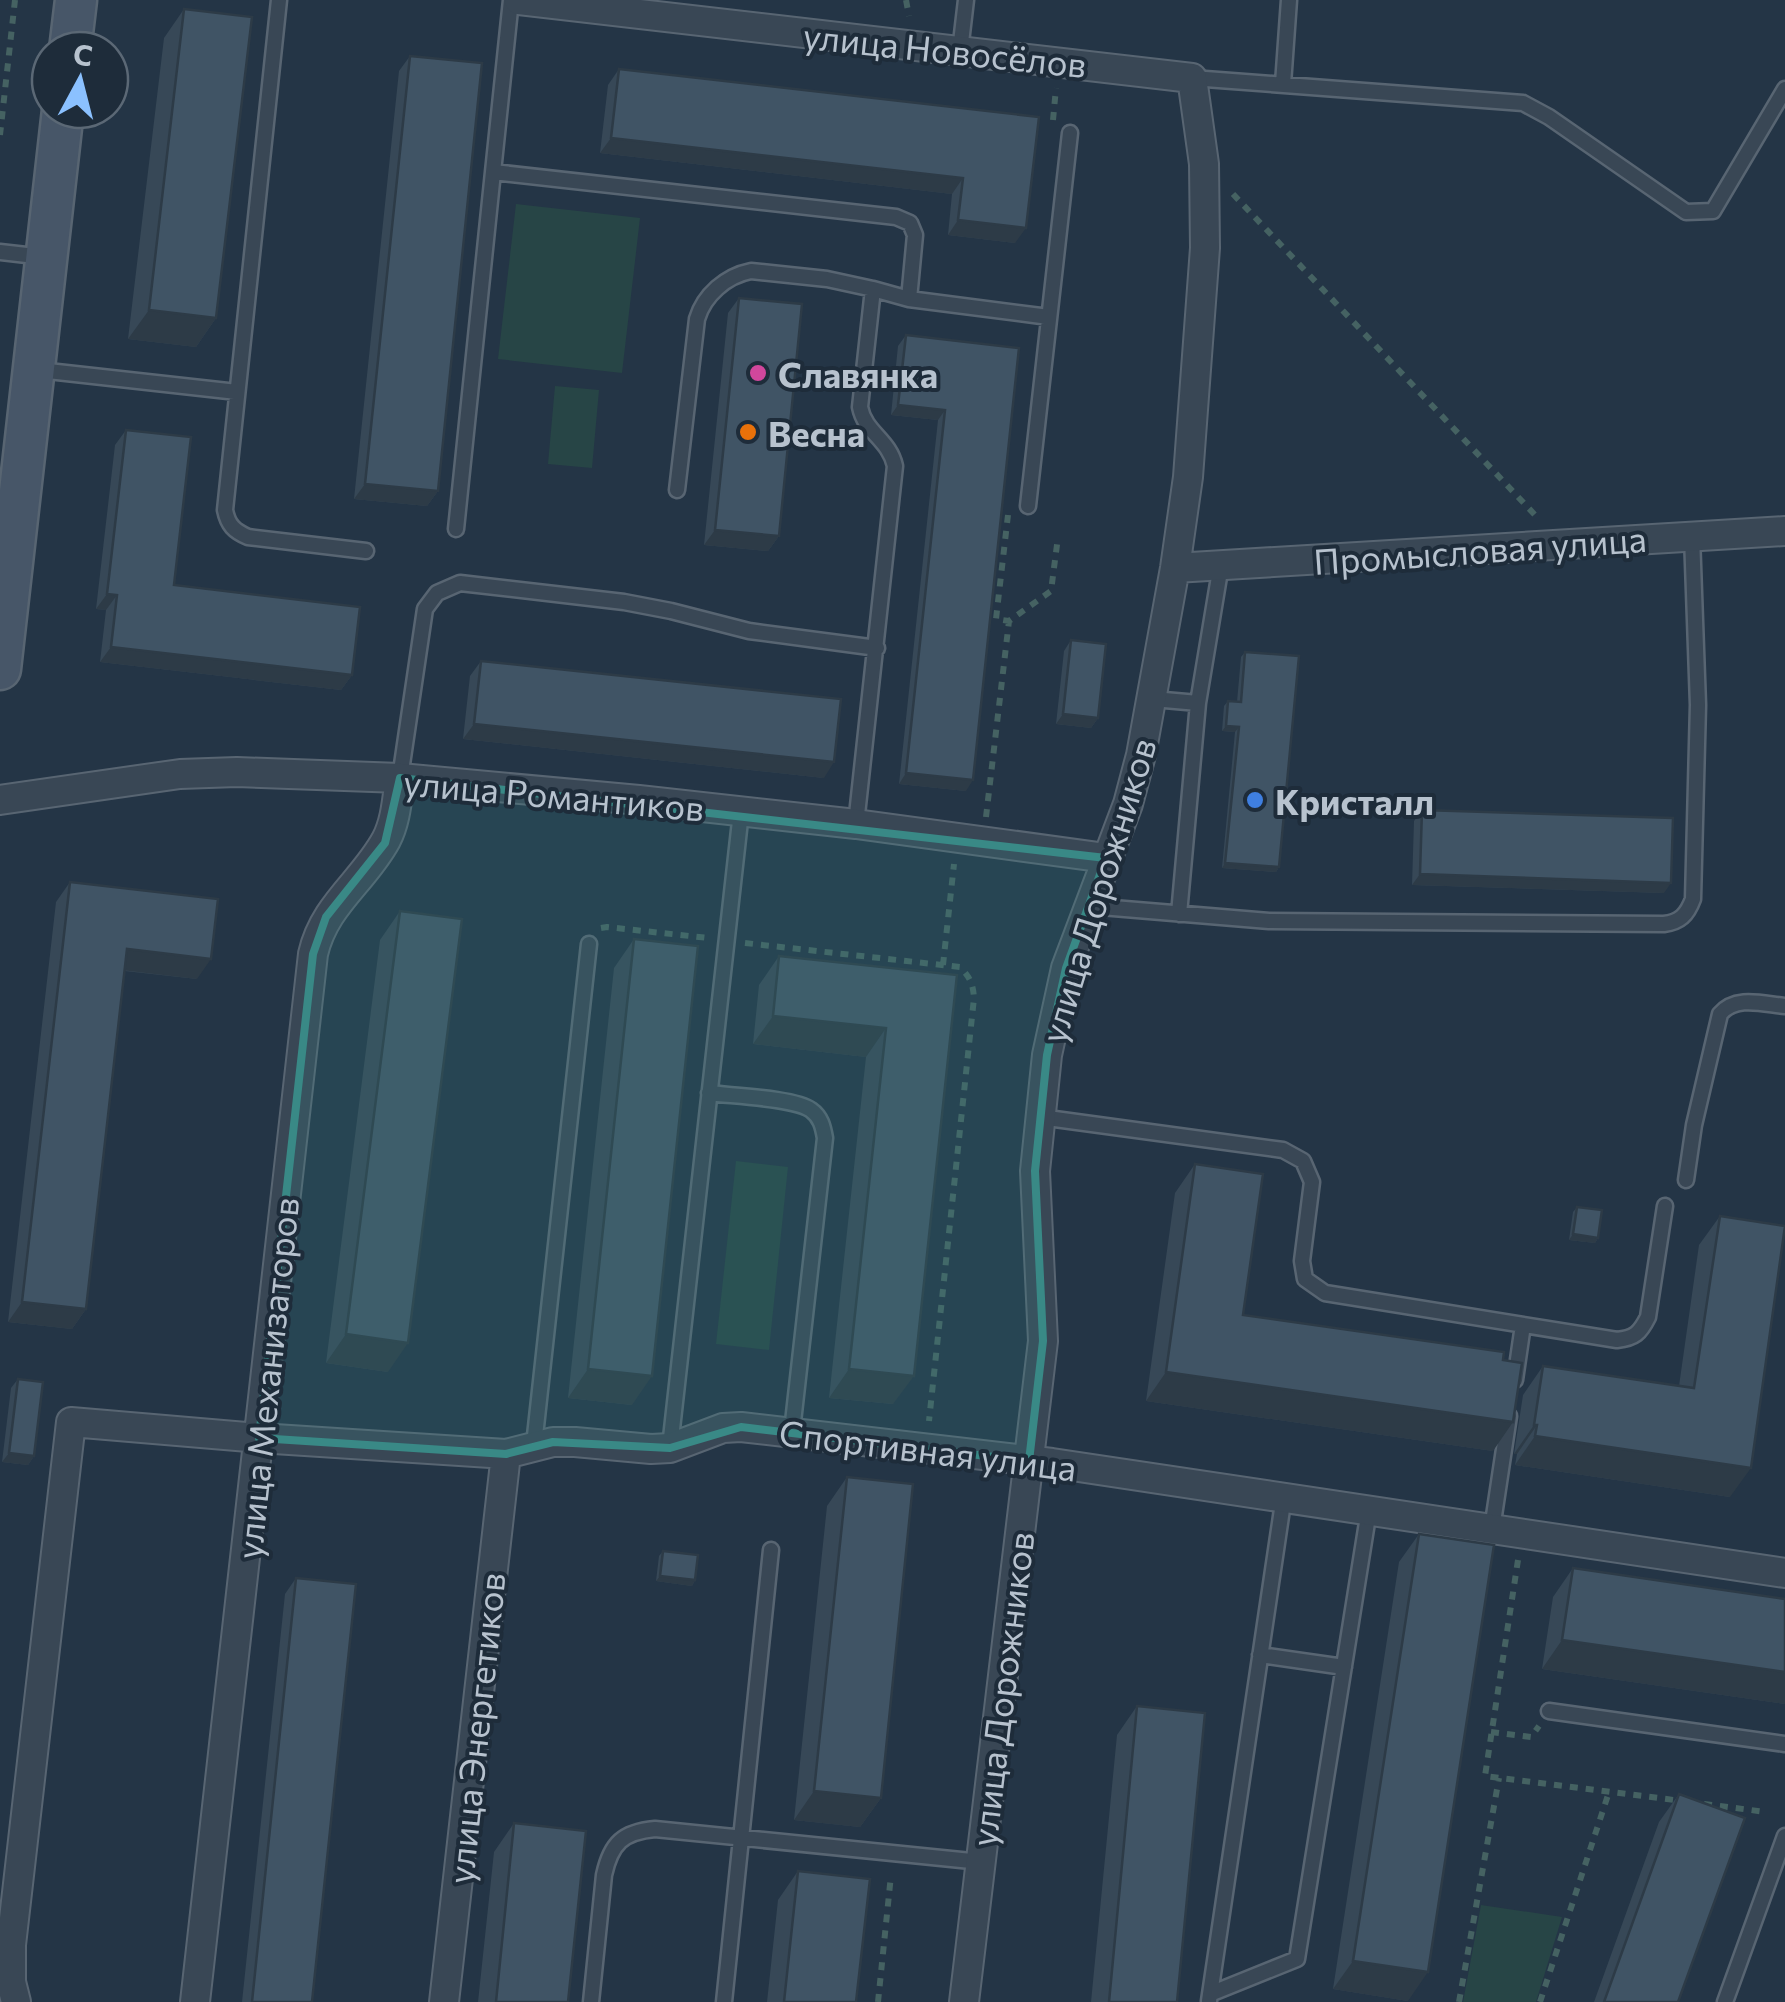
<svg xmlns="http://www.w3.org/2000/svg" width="1785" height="2002" font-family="Commissioner,sans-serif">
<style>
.green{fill:#274546}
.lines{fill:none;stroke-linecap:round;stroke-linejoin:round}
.lane-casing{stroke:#586572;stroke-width:19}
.street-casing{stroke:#586572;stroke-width:32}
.secondary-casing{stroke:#586572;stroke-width:45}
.path{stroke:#456262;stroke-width:6;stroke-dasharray:8 8;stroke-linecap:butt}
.lane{stroke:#394755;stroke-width:14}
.street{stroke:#394755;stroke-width:28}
.secondary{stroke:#475668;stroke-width:40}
.wall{fill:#374857}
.shaded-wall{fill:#2d3b47}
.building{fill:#405465;stroke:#2d3b47;stroke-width:2.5}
.marked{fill:#398986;fill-opacity:0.2;stroke:#398986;stroke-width:8;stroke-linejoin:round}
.hotel-dot{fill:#d1479c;stroke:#1e2c3a;stroke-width:4}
.food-dot{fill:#e8710a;stroke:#1e2c3a;stroke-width:4}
.shop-dot{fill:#3f7fe0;stroke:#1e2c3a;stroke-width:4}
.labels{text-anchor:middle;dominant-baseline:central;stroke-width:8;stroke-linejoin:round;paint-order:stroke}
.street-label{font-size:35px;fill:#b7c2ce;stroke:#1e2c3a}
.poi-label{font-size:35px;font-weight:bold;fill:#b7c2ce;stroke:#1e2c3a;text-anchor:start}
</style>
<rect width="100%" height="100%" fill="#243546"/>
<path class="green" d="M516,204L640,218L622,373L498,359Z
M555,386L599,390L592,468L548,464Z
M736,1161L788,1167L769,1350L716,1344Z
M1481,1905L1562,1917L1536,2002H1463Z"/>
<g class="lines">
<g class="lane-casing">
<path id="lane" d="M279,0L225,510C228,525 234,531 248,537L366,551
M511,0L493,172L896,217L910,223L915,235L909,299
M960,51L966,0
M1192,78L1523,103L1549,117L1686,212L1713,211L1785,89
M1283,84L1289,0
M0,252L44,257
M39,370L237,392
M677,490L697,319C704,295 726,276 751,271L827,279L873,289
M1028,506L1070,133
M456,529L493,172
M1153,699L1198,703
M400,778L425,609L437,593L460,583L624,602L671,611L749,631L877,648
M856,824L895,466C889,439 865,433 860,407L873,289L909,299L1049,317
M1089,906L1269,921L1664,924C1680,922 1687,915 1693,899L1698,705L1692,536
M1179,914L1198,703L1221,565
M709,1093C732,1096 795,1098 811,1110C821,1117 823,1127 825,1138L792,1431
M1040,1117L1283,1150L1303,1161L1312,1182L1302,1261L1305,1279L1325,1293L1617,1340C1635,1338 1640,1333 1648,1317L1665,1206
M1686,1180L1694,1125L1720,1014C1736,995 1763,1004 1785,1006
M1515,1380L1523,1325
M534,1445L589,944
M670,1447L741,812
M1492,1529L1509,1416
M1260,1655L1344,1667
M1549,1711L1785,1744
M1210,1994L1297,1959L1369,1510
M1209,2001L1284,1496
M591,2002L604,1875C611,1843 623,1832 655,1829L981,1862
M724,2002L771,1550
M1725,2002L1785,1836"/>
</g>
<g class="street-casing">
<path id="street" d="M519,0L1192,78L1204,164L1205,248L1188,477L1175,568L1141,755L1128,804L1066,968L1047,1055L1035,1171L1043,1341L964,2002
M1175,568L1785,531
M0,800L180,774L237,772L400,778L639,800L856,824L1106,858
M16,2002L11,1982V1945L71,1422L259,1438L506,1454L553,1442H575L651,1449L670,1448L723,1428L741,1427L1052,1463L1785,1573
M195,2002L313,954C324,905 363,882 386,840C396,821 397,799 400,778
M444,2002L506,1454"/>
</g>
<g class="secondary-casing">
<path id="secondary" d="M70,50L76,0
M0,669L63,110"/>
</g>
<path class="path" d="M906,0L909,16
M1053,120L1056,88
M0,135L15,0
M1233,194L1536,516
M1008,515L996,619L1009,621
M986,817L1009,621L1051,591L1058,537
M601,928L607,927L708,938
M745,943L960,967C970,977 973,984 974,998L929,1421
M943,965L954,864
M1518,1560L1485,1776L1682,1801
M1491,1732L1531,1737L1539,1726
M1704,1804L1766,1812
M878,2002L891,1875
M1459,2002L1499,1778
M1540,2002L1609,1792"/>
<use href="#lane" class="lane"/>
<use href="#street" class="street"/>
<use href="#secondary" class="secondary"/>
</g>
<path class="wall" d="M184,9L216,318L196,347L128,339L164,38Z
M410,56L438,491L427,506L354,499L399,71Z
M619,69L1039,117L1015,243L948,235L952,194L600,153L608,85Z
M739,298L779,536L768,551L704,545L728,313Z
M906,335L1019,348L966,791L899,784L938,420L891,415L898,346Z
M126,430L174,585L352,675L341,690L100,662L106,610L96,609L115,445Z
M1071,640L1098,718L1091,728L1056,724L1064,651Z
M1245,652L1279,867L1276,872L1222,868L1235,732L1222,731L1224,706L1228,701L1237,702L1241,657Z
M481,661L824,778L463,739L470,676Z
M1422,810L1664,893L1412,885L1414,821Z
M70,882L197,979L125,971L86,1309L72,1329L8,1322L56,902Z
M400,911L388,1372L326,1363L380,940Z
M634,939L632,1405L568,1398L614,968Z
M779,956L957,975L893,1404L829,1398L866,1057L753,1044L759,985Z
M1195,1164L1243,1315L1493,1451L1146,1401L1175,1193Z
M1577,1207L1598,1238L1595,1243L1569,1240L1573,1212Z
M1720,1216L1730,1497L1515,1465L1517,1454H1514L1523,1395L1543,1366L1679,1386L1699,1245Z
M18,1379L34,1456L28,1465L2,1462L11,1388Z
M847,1477L881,1798L860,1827L794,1820L827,1506Z
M1419,1534L1408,2001L1333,1989L1399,1562Z
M663,1551L695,1580L692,1586L656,1581L659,1556Z
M1573,1568L1785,1599V1704L1542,1669L1553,1597Z
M296,1578L312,2002H242L285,1594Z
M1137,1706L1177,2002H1091L1117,1735Z
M1679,1794L1678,2002H1594L1659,1822Z
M514,1823L568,2002H478L494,1852Z
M798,1871L856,2002H767L778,1900Z"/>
<path class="shaded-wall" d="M611,138L963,178L952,194L600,153Z
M958,220L1026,228L1015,243L948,235Z
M149,310L216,318L196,347L128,339Z
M898,405L945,410L938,420L891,415Z
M365,484L438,491L427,506L354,499Z
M715,530L779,536L768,551L704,545Z
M107,594L117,595L106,610L96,609Z
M111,647L352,675L341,690L100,662Z
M1063,714L1098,718L1091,728L1056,724Z
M474,724L834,762L824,778L463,739Z
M1226,726L1239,727L1235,732L1222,731Z
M906,773L973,780L966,791L899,784Z
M1225,863L1279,867L1276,872L1222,868Z
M1420,874L1671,883L1664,893L1412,885Z
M127,949L211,959L197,979L113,969Z
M773,1016L886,1028L866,1057L753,1044Z
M1573,1234L1598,1238L1595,1243L1569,1240Z
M22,1302L86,1309L72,1329L8,1322Z
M346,1334L408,1343L388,1372L326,1363Z
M588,1369L652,1376L632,1405L568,1398Z
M849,1369L914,1376L893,1404L829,1398Z
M1166,1372L1513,1422L1493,1451L1146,1401Z
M1534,1425H1537L1517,1454H1514Z
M1535,1436L1751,1468L1730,1497L1515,1465Z
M9,1453L34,1456L28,1465L2,1462Z
M660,1576L695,1580L692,1586L656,1581Z
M1562,1640L1785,1672V1704L1542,1669Z
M814,1791L881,1798L860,1827L794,1820Z
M1353,1961L1428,1972L1408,2001L1333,1989Z"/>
<path class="building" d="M184,9L252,17L216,318L149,310Z
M410,56L482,63L438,491L365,484Z
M619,69L1039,117L1026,228L958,220L963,178L611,138Z
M739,298L802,304L779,536L715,530Z
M906,335L1019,348L973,780L906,773L945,410L898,405Z
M126,430L191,437L174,585L360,607L352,675L111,647L117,595L107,594Z
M1071,640L1106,644L1098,718L1063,714Z
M1245,652L1299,656L1279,867L1225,863L1239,727L1226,726L1228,701L1241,702Z
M481,661L841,699L834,762L474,724Z
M1422,810L1673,818L1671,883L1420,874Z
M70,882L218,899L211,959L127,949L86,1309L22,1302Z
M400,911L462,919L408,1343L346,1334Z
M634,939L698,946L652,1376L588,1369Z
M779,956L957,975L914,1376L849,1369L886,1028L773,1016Z
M1195,1164L1263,1174L1243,1315L1504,1352L1503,1360L1522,1363L1513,1422L1166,1372Z
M1577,1207L1602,1210L1598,1238L1573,1234Z
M1720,1216L1785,1226L1751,1468L1535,1436L1537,1425H1534L1543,1366L1694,1388Z
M18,1379L43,1382L34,1456L9,1453Z
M847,1477L913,1484L881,1798L814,1791Z
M1419,1534L1494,1545L1428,1972L1353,1961Z
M663,1551L698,1555L695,1580L660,1576Z
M1573,1568L1785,1599V1672L1562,1640Z
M296,1578L356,1584L312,2002H252Z
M1137,1706L1205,1713L1177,2002H1109Z
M1679,1794L1745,1818L1678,2002H1604Z
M514,1823L586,1831L568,2002H496Z
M798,1871L870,1879L856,2002H784Z"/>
<path class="marked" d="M400,778L1106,858L1066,968L1047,1055L1035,1171L1043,1341L1029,1461L741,1427L670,1448L553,1442L506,1454L259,1438L313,954L326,917L385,843Z"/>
<circle class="hotel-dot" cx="758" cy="373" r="10"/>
<circle class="food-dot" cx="748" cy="432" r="10"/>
<circle class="shop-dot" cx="1255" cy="800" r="10"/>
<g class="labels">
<g class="street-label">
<text transform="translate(945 49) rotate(6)">улица Новосёлов</text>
<text transform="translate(1480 549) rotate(-4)">Промысловая улица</text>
<text transform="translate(554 794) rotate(5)">улица Романтиков</text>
<text transform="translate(1097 890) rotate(-73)">улица Дорожников</text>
<text transform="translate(266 1378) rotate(-84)">улица Механизаторов</text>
<text transform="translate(928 1449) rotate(7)">Спортивная улица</text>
<text transform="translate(1001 1689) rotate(-83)">улица Дорожников</text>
<text transform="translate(475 1728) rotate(-84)">улица Энергетиков</text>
</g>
<g class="poi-label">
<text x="778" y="373">Славянка</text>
<text x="768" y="432">Весна</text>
<text x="1275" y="800">Кристалл</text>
</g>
</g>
<g transform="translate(80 80) rotate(7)"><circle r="48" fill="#1e2c3a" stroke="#5b6875" stroke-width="2.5"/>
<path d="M0-8L18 38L0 25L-18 38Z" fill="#8bc1ff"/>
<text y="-15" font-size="28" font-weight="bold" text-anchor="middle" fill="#b7c2ce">С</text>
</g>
</svg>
